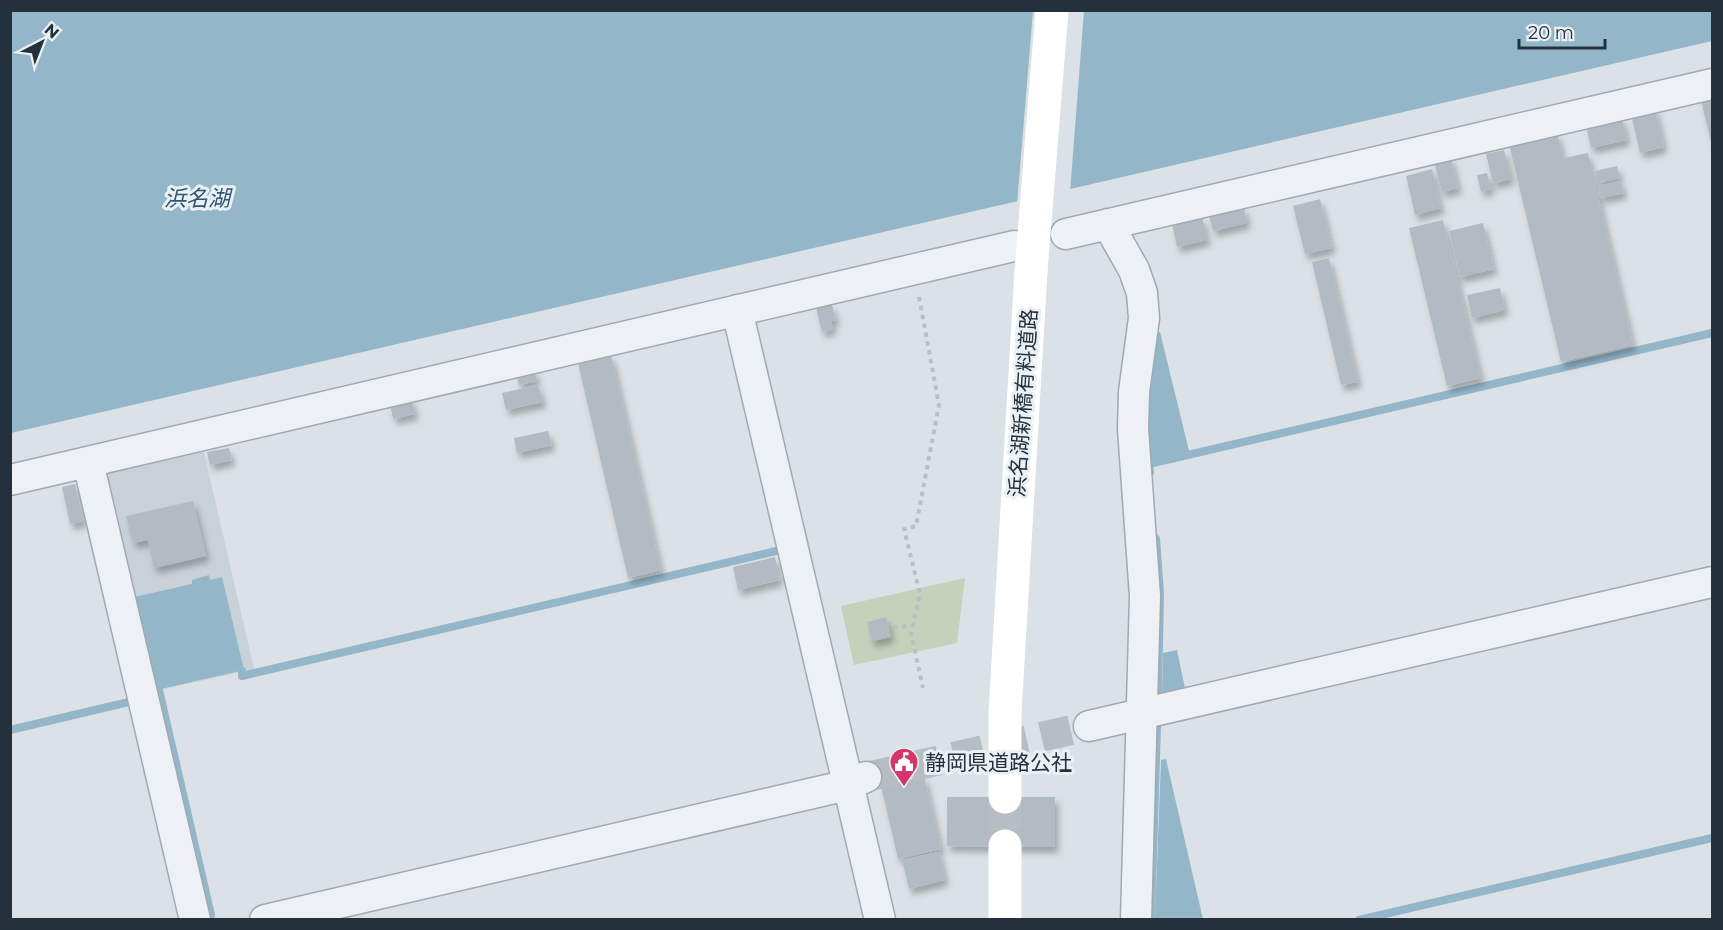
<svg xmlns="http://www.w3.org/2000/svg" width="1723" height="930" font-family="Montserrat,'Noto Sans JP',sans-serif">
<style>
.built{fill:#c9d1d8}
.green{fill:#c4d1bb}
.water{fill:#93b6c9}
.pier{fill:#dbe1e6}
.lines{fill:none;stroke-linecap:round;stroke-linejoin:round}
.stream{stroke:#93b6c9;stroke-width:8}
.building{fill:#b2bbc3;filter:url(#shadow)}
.minor-tunnel{stroke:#b6bec4;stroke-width:30;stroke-dasharray:30 15;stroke-linecap:butt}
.secondary-tunnel{stroke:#b6bec4;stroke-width:33;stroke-dasharray:33 16;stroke-linecap:butt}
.minor-casing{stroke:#a0a9b0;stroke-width:33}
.path{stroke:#b9bfc5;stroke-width:4;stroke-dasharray:4.5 4.5;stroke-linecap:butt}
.minor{stroke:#edf1f5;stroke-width:30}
.secondary{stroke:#fff;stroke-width:33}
.secondary-bridge{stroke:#fff;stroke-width:33}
.labels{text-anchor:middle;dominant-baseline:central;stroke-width:6;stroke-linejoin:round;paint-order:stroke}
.street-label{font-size:21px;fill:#24313d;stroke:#eaf0f4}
.poi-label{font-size:21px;fill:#24313d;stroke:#eaf0f4;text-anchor:start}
.water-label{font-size:22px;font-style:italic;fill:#2d5772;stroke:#eaf0f4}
</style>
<defs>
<filter id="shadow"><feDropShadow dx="3.5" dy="6" stdDeviation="3" flood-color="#0004"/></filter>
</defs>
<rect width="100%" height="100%" fill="#dbe1e6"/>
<path class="built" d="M202,444L254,669L151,692L104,467Z"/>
<path class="green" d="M965,578L957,643L854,665L841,606Z"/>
<path class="water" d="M1712,10V41L11,433L10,11Z
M1160,332L1189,451L1147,461V393L1155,333Z
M209,575L210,580L222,577L244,670L152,691L130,598L192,584V580Z
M1177,650L1186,693L1162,698L1163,653Z
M1166,759L1203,919H1155L1161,760Z"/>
<path class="pier" d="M1033,11H1084L1070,192L1017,204Z"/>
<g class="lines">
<path class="stream" d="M1150,472L1149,464L1712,333
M1156,539L1160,593L1158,694
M242,671V676L776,551
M159,690L211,915
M10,730L133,701
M1151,920L1157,725
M1359,920L1712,838"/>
</g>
<path class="building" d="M1712,97V146L1701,100Z
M1655,108L1664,147L1640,153L1631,114Z
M1622,118L1627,140L1591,148L1586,126Z
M1557,133L1563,158L1588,153L1633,345L1561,362L1509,144Z
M1504,150L1511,179L1493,183L1486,154Z
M1451,157L1458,188L1442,192L1434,161Z
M1617,166L1620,178L1597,183L1595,171Z
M1432,169L1441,208L1415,215L1406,176Z
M1487,173L1491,189L1481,192L1477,175Z
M1621,181L1624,193L1601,198L1598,186Z
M1320,199L1332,248L1305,254L1293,206Z
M1244,207L1247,223L1213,231L1209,215Z
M1202,217L1207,240L1177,247L1172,224Z
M1443,220L1481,378L1447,386L1409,228Z
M1483,223L1494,269L1460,277L1449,231Z
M1329,258L1358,382L1341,385L1312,262Z
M1500,288L1505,310L1472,318L1467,295Z
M832,305L836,320L831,321L833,329L822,332L816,308Z
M611,355L661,570L628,578L578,363Z
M534,369L537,381L519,385L516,373Z
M538,385L543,402L506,410L502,393Z
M411,398L415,414L393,419L390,403Z
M548,431L552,445L517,453L514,438Z
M229,448L232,460L210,465L207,452Z
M75,484L84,521L70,524L62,487Z
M193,501L206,556L154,568L148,540L133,543L126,516Z
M775,557L780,580L738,590L733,567Z
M886,617L891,637L872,641L867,622Z
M924,776L941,849L898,859L881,786Z
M947,797H1055V847L947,846Z
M939,852L945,880L909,889L902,860Z"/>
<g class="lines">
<path class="minor-tunnel" d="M866,777L1089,726"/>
<path class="secondary-tunnel" d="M1005,797V846"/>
<g class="minor-casing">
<path id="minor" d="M1108,224L1134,270L1142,293L1144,318L1134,392L1133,429L1145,596L1136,920
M1066,234L1712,84
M737,310L880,920
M88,462L195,920
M10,480L1014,246
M1089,726L1712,582
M265,920L848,785L866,777"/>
</g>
<path class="path" d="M919,297L939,405L916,526L904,529L920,594L911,633L923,688
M893,627L911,626"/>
<use href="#minor" class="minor"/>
<path class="secondary" d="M1005,797V713L1031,271
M1005,846V920"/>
<path class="secondary-bridge" d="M1031,271L1052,10"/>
</g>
<defs>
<g id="civic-pin" transform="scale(1.5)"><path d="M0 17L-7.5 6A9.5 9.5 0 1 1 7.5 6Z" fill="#d53669" stroke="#eaf0f4"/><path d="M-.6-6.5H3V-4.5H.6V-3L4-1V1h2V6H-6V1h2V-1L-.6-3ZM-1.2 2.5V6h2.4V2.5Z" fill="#fff"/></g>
</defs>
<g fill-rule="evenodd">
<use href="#civic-pin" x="904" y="762"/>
</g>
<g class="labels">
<g class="street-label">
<text transform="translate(1023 403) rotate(-86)">浜名湖新橋有料道路</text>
</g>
<g class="poi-label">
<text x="925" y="762">静岡県道路公社</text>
</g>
<g class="water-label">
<text x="197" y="198">浜名湖</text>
</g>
</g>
<rect width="1723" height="930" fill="none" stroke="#24313d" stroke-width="24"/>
<g transform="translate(42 42) rotate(42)" stroke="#eaf0f4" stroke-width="4.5" paint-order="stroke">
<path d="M0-4.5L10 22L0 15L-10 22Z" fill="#24313d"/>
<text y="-9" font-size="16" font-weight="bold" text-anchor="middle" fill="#24313d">N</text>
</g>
<path d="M1519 39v9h86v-9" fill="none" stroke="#24313d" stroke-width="3"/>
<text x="1528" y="39" font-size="18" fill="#24313d" stroke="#eaf0f4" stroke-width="4.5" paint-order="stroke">20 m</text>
</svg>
